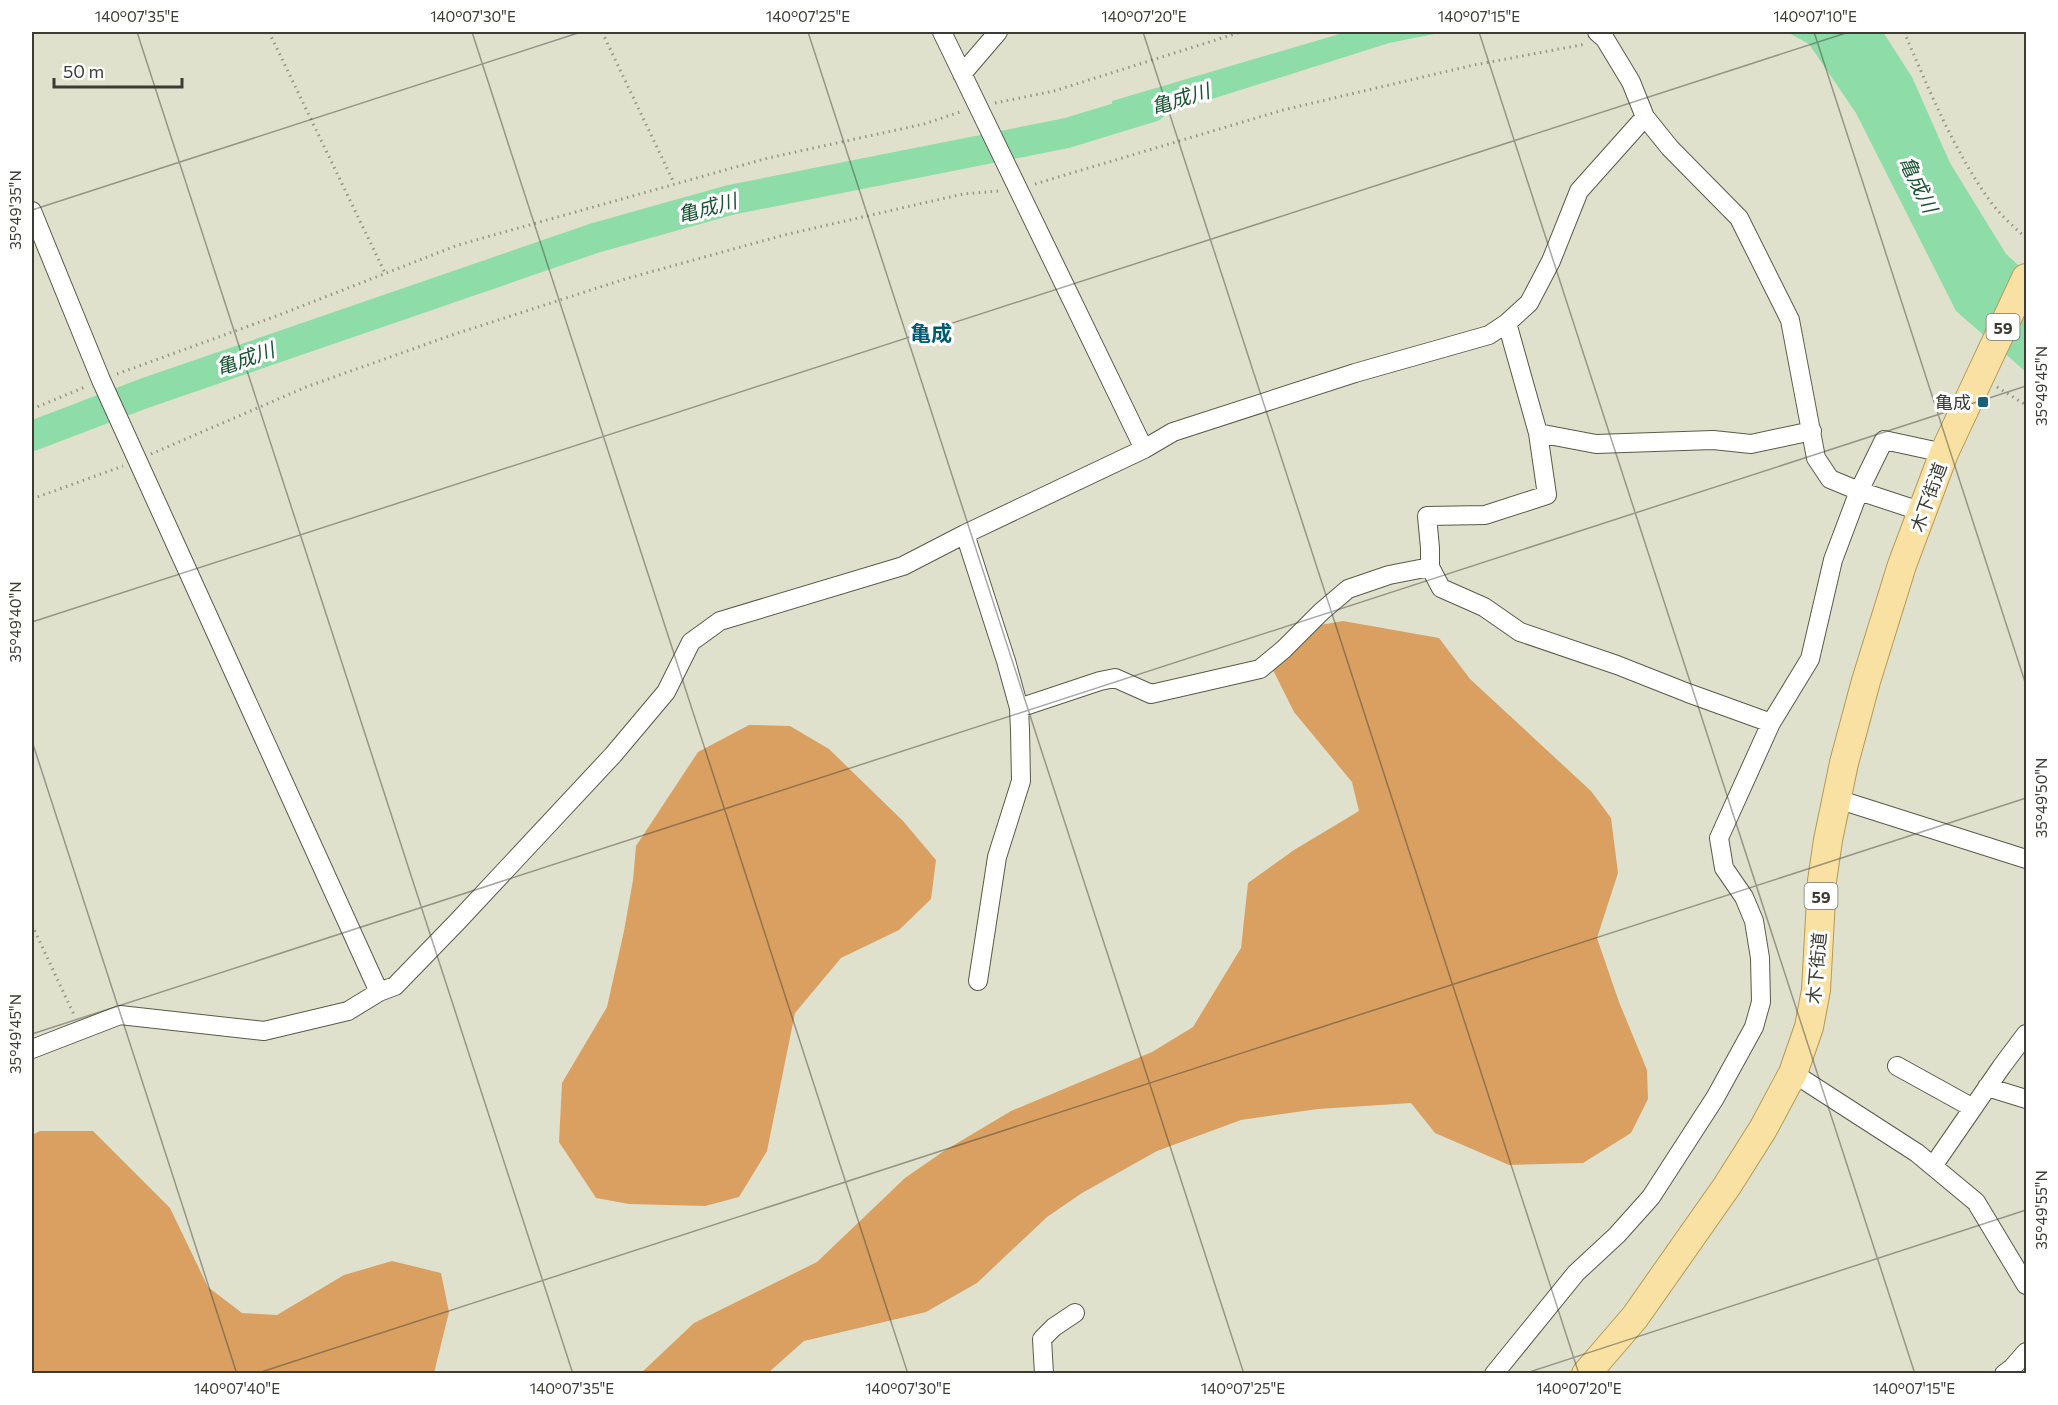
<svg xmlns="http://www.w3.org/2000/svg" width="2058" height="1405" font-family="Commissioner,'Noto Sans JP',sans-serif">
<style>
.forest{fill:#daa061}
.water{fill:#8edca8}
.lines{fill:none;stroke-linecap:round;stroke-linejoin:round}
.river{stroke:#8edca8;stroke-width:30}
.street-casing{stroke:#595b49;stroke-width:20}
.primary-casing{stroke:#b39a54;stroke-width:30}
.path{stroke:#959787;stroke-width:3;stroke-dasharray:1.5 4.5;stroke-linecap:butt}
.street{stroke:#fff;stroke-width:18}
.primary{stroke:#f8e1a3;stroke-width:28}
.ticks{fill:none;stroke:#3b3c33;stroke-width:1.5;stroke-opacity:0.45}
.poi-dot{fill:#1c6073;stroke:#fff;stroke-width:2}
.labels{text-anchor:middle;dominant-baseline:central;stroke-width:6;stroke-linejoin:round;paint-order:stroke}
.shield{fill:#fff;stroke:#767670;stroke-width:1.5}
.shield-label{font-size:16px;font-weight:bold;fill:#3b3c33}
.poi-label{font-size:18px;fill:#3b3c33;stroke:#fff;text-anchor:end}
.street-label{font-size:18px;fill:#3b3c33;stroke:#fff}
.water-label{font-size:20px;font-style:italic;fill:#1a5433;stroke:#fff}
.quarter-label{font-size:21px;font-weight:bold;fill:#005b70;stroke:#fff}
.neatline{fill:none;stroke:#3b3c33;stroke-width:2}
.ticks-label{font-size:15px;text-anchor:middle;fill:#3b3c33}
</style>
<rect width="100%" height="100%" fill="#dfe1cc"/>
<path class="forest" d="M1343,621L1439,638L1470,679L1591,791L1611,818L1618,873L1597,938L1619,1002L1647,1070L1648,1099L1631,1133L1583,1163L1509,1165L1435,1133L1411,1103L1318,1109L1241,1120L1157,1151L1082,1193L1047,1217L977,1283L926,1312L804,1341L768,1373L640,1374L694,1323L817,1262L905,1178L944,1151L1011,1111L1152,1052L1193,1027L1241,948L1248,883L1294,850L1359,811L1352,782L1294,712L1268,660L1309,627Z
M749,725L790,726L829,749L903,821L936,860L931,899L899,930L841,958L795,1013L767,1151L739,1197L705,1206L629,1204L596,1198L559,1142L562,1083L607,1007L624,931L633,880L636,846L698,752Z
M40,1131H93L170,1208L208,1287L242,1313L277,1315L344,1275L392,1261L441,1273L449,1312L434,1373H32V1135Z"/>
<path class="water" d="M1346,32H1444L1389,43L1114,130L1112,101Z
M1787,32H1883L1912,77L1950,163L2006,254L2026,272V372L1956,311L1856,113L1809,44Z"/>
<g class="lines">
<path class="river" d="M32,436L145,393L595,238L730,200L1067,133L1152,107"/>
<g class="street-casing">
<path id="street" d="M942,32L1144,449
M1597,32L1605,39L1631,82L1645,117L1670,148L1739,218L1790,320L1816,458L1830,479L1859,491L1923,512
M962,74L998,32
M32,211L101,380L379,992
M1538,433L1596,444L1713,440L1751,444L1812,431
M965,534L1006,661L1019,708L1020,730L1021,781L997,857L978,981
M1019,708L1100,681L1115,678L1151,694L1260,669L1284,649L1321,612L1348,589L1389,575L1430,567
M1771,723L1810,659L1833,560L1859,491L1884,440L1944,453
M1837,799L2026,859
M32,1049L120,1015L264,1031L348,1011L379,992L395,986L458,921L613,755L666,692L691,642L720,621L903,566L965,534L1144,449L1173,432L1355,373L1489,335L1507,323L1529,303L1551,261L1579,191L1645,117
M1897,1066L1973,1108
M1793,1073L1917,1153L1976,1202L2026,1285
M1987,1087L2026,1099
M1933,1166L2002,1066L2026,1034
M1044,1374L1042,1339L1054,1327L1075,1313
M1494,1374L1576,1273L1617,1235L1651,1197L1715,1098L1754,1027L1761,1002L1760,958L1754,921L1744,897L1724,868L1719,838L1771,723L1688,693L1617,665L1520,632L1484,607L1441,588L1430,567V548L1427,516L1485,515L1547,495L1538,433L1507,323
M2004,1374L2012,1368L2026,1352"/>
</g>
<g class="primary-casing">
<path id="primary" d="M1586,1374L1635,1317L1727,1186L1763,1129L1793,1073L1809,1027L1816,990L1822,881L1828,840L1844,763L1866,681L1902,565L1944,453L2026,278"/>
</g>
<path class="path" d="M269,32L385,273
M602,32L674,183
M1904,32C1928,87 1953,149 1988,198C1998,213 2013,226 2026,238
M995,103L1054,91L1241,32
M1035,184L1283,110L1474,65L1586,44
M117,374L279,315L458,245L768,158L924,124L963,111
M1997,387L2026,405
M32,409L85,387
M151,454L306,387L452,335L625,279L784,235L963,194L999,191
M32,499L123,466
M32,925L74,1015"/>
<use href="#street" class="street"/>
<use href="#primary" class="primary"/>
</g>
<path class="ticks" d="M137,32L573,1374M472,32L908,1374M808,32L1244,1374M1143,32L1579,1374M1479,32L1915,1374M1814,32L2026,685M32,210L581,32M32,622L1849,32M32,741L237,1374M32,1034L2026,386M255,1374L2026,798M1523,1374L2026,1210"/>
<rect class="poi-dot" x="1977" y="396" width="12" height="12" rx="3"/>
<g class="labels">
<g class="shield">
<rect x="1986.5" y="314" width="33" height="26" rx="4.5"/>
<rect x="1804.5" y="883" width="33" height="26" rx="4.5"/>
</g>
<g class="shield-label">
<text x="2003" y="327">59</text>
<text x="1821" y="896">59</text>
</g>
<g class="poi-label">
<text x="1971" y="402">亀成</text>
</g>
<g class="street-label">
<text transform="translate(1928 497) rotate(-70)">木下街道</text>
<text transform="translate(1816 968) rotate(-85)">木下街道</text>
</g>
<g class="water-label">
<text transform="translate(1180 98) rotate(-17)">亀成川</text>
<text transform="translate(1919 184) rotate(64)">亀成川</text>
<text transform="translate(707 207) rotate(-15)">亀成川</text>
<text transform="translate(245 358) rotate(-19)">亀成川</text>
</g>
<g class="quarter-label">
<text x="931" y="332">亀成</text>
</g>
</g>
<rect width="2058" height="1405" fill="none" stroke="#ffffff" stroke-width="66"/>
<path d="M54 78v9h128v-9" fill="none" stroke="#3b3c33" stroke-width="3"/>
<text x="63" y="78" font-size="18" fill="#3b3c33" stroke="#ffffff" stroke-width="4.5" paint-order="stroke">50 m</text>
<rect x="33" y="33" width="1992" height="1339" class="neatline"/>
<g class="ticks-label">
<text x="137" y="22">140°07'35"E</text>
<text x="473" y="22">140°07'30"E</text>
<text x="808" y="22">140°07'25"E</text>
<text x="1144" y="22">140°07'20"E</text>
<text x="1479" y="22">140°07'15"E</text>
<text x="1815" y="22">140°07'10"E</text>
<text transform="translate(16 210) rotate(-90)" y="5">35°49'35"N</text>
<text transform="translate(2042 386) rotate(-90)" y="5">35°49'45"N</text>
<text transform="translate(16 622) rotate(-90)" y="5">35°49'40"N</text>
<text transform="translate(2042 798) rotate(-90)" y="5">35°49'50"N</text>
<text transform="translate(16 1034) rotate(-90)" y="5">35°49'45"N</text>
<text transform="translate(2042 1210) rotate(-90)" y="5">35°49'55"N</text>
<text x="237" y="1394">140°07'40"E</text>
<text x="572" y="1394">140°07'35"E</text>
<text x="908" y="1394">140°07'30"E</text>
<text x="1243" y="1394">140°07'25"E</text>
<text x="1579" y="1394">140°07'20"E</text>
<text x="1914" y="1394">140°07'15"E</text>
</g>
</svg>
